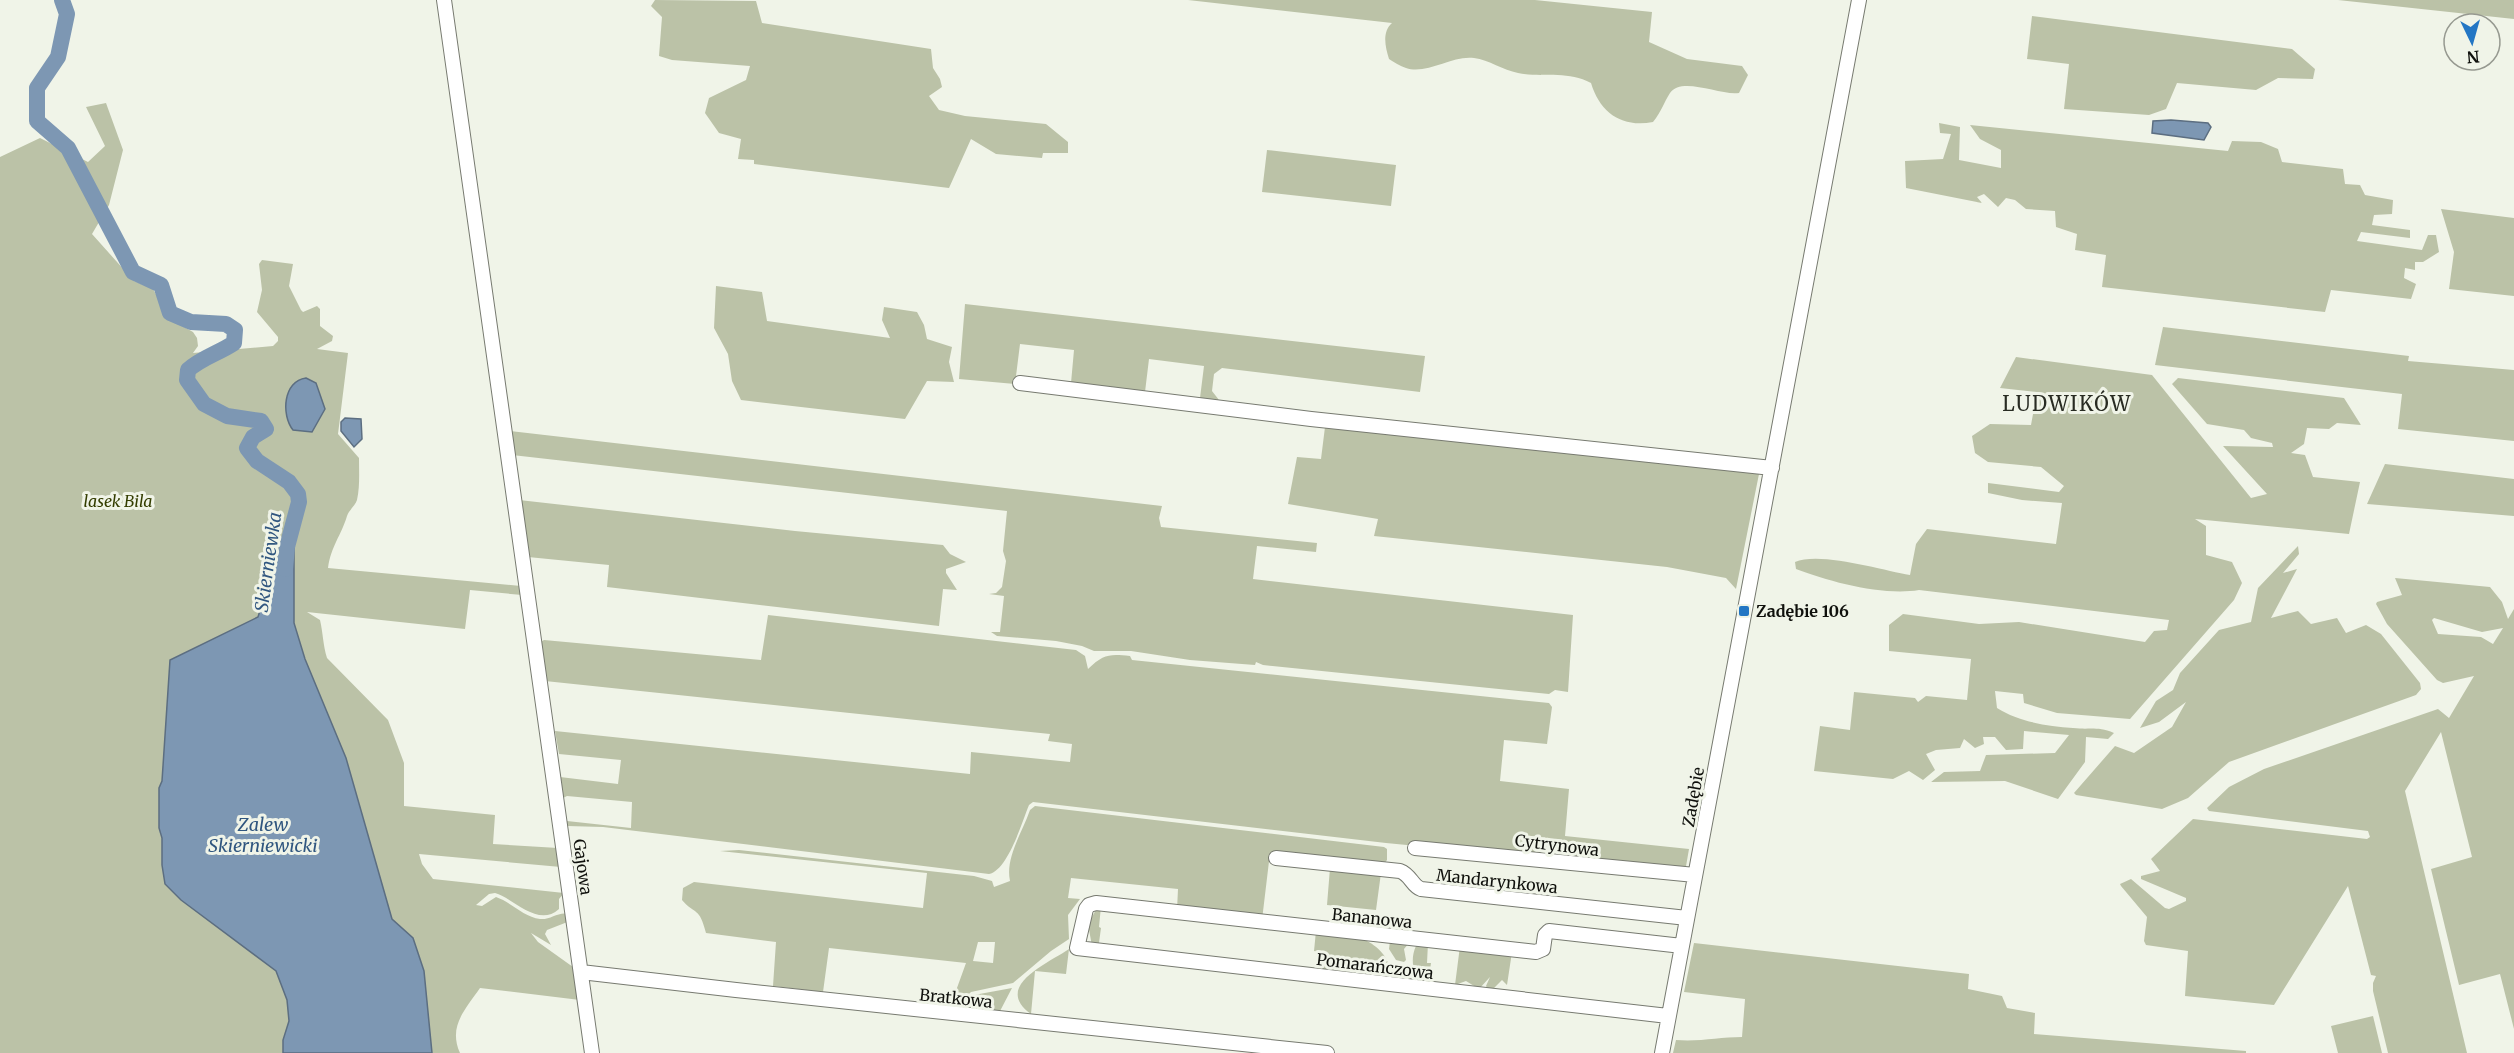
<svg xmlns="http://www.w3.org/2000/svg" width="2514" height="1053" font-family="Merriweather,serif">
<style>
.green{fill:#bbc2a7;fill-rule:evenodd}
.water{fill:#7d97b3;stroke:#5c6e81;stroke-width:1.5}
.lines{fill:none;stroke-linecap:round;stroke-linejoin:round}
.river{stroke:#7d97b3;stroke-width:16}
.minor-casing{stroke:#777a70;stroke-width:16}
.minor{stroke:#fff;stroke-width:14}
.poi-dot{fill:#2376c4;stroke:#f0f4e8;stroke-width:2}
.labels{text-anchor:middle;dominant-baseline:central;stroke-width:6;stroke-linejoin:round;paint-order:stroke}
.park-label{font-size:16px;font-style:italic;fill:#333d00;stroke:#f0f4e8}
.poi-label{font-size:16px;font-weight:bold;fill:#0f100c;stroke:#f0f4e8;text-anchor:start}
.street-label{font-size:16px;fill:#0f100c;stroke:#f0f4e8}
.water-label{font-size:18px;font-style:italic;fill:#30567f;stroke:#f0f4e8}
.quarter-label{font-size:20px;letter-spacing:1.5px;fill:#282b22;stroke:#f0f4e8}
</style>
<rect width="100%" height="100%" fill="#f0f4e8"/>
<path class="green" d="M655,0L756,1L762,23L931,49L933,68L940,79L942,87L929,96L939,110L965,116L1046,124L1068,142V153H1043L1042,158L996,154L971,139L949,188L754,164V160L738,159L741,139L719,133L705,113L709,98L746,80L750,66L672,60L659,56L662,17L651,6Z
M1188,0H1535L1652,12L1649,42L1687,59L1742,66L1748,75L1739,93C1721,96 1682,76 1670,93C1664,102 1662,111 1653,122C1622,128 1600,113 1591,83C1567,70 1543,78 1518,73C1503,70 1489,60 1474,58C1452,55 1427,75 1406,68C1400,66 1394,62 1389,59C1385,46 1382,32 1392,23Z
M2338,0H2514V19Z
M2032,16L2292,49L2315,69L2313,79L2278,78L2256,90L2177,83L2166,109L2149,115L2064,109L2069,64L2027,59Z
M106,103L123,150L109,205L92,234L134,281L153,289L170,319L193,332L197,338L198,346L193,353L273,346L278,341V337L257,312L262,290L259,264L262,260L293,264L289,286L301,310L303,312L317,306L320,309V326L333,336L332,341L317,349L348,353L338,434L359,458C359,472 360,487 357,500C355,506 349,510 347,516C341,536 331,546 328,568L521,586L522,595L470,590L465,629L307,612L320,620C323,633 323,645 327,658L388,720L404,763V806L495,815L493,844L558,848L561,867L419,854L422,864L433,879L564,893L559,899V909C538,928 515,899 495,893L489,894L476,905L482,906L496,897C511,902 524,917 540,919C551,920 558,911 569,914L570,921L547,930L545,934L551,945L531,933L538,942L573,967L580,1000L480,988C465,1010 448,1026 460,1053H0V157L40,138L88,162L105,146L86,107Z
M1939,123L1960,127L1959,160L2001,168V150L1980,139L1970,125L2228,151L2232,141L2261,142L2278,149L2282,162L2343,169L2345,184L2360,185L2365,195L2393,200L2392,214L2374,215L2372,225L2410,230V238L2361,232L2357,241L2422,250L2428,235H2436L2439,252L2423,262H2415V270L2405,268L2404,278L2416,284L2411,299L2331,290L2325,312L2102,287L2106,255L2075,250L2077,234L2056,227L2055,211L2026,209L2015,200L2006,198L1998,207L1984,194L1977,197L1982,203L1906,188L1905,161L1943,159L1951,134L1940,133Z
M1267,150L1396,165L1391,206L1262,192Z
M2441,209L2514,218V296L2449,289L2454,252Z
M716,286L762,292L767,321L890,338L882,320L884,307L917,312L924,325L927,339L952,347L949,362L954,382L927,381L905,419L741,400L732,381L728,354L714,328Z
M965,304L1425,356L1420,392L1222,368L1214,374L1212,391L1219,400L1200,398L1204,366L1149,359L1145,392L1071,383L1074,350L1020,344L1015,384L959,379Z
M2163,327L2409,356L2408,361L2514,370V441L2398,429L2402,394L2155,365Z
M2016,357L2152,375L2251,498L2267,494L2223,446L2273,447L2272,443L2251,438L2244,430L2207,424L2172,384L2178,378L2344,398L2361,425L2337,423L2329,429L2307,428L2304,444L2291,453L2305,455L2313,477L2360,482L2349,534L2195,519L2206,526V555L2232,562L2242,583L2234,600L2130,719L2057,713L2024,703L2023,694L1995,691L1997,708C2019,722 2047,726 2073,728C2090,730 2097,726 2114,733L2108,739L2086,737L2085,762L2058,799L2005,781L1931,782L1944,772L1980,771L1986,755L2055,753L2069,735L2024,731L2023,749L2006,750L1995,737H1983L1984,744L1975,748L1964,739L1960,748L1936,750L1926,754L1935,770L1923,780L1909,771L1893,779L1814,771L1820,726L1850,730L1854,692L1915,698L1918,702L1926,696L1967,700L1971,659L1889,651V625L1903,614L1979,624L2019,622L2145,642L2154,631L2167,630L2169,620L1919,590C1883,596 1830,582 1796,569L1795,562C1819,551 1882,570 1910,575L1916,544L1927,529L2056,544L2062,503L2022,500L1988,493V483L2059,492L2064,486L2041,467L1988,462L1975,453L1972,436L1990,424L2031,425L2037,392L2000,388Z
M1325,427L1759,474L1736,589L1726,578L1667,567L1374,536L1378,519L1288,504L1297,457L1321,459Z
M510,431L1162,506L1159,518L1161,527L1317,543L1316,552L1257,546L1253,579L1573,615L1568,692L1555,690L1549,694L1263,665L1256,662L1255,665L1190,660L1131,651H1094L1082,646L1056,641L997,636L991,632H1000L1004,596L989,594L996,593L1002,587L1006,561L1003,551L1007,511L512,455Z
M2385,464L2514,479V516L2367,504Z
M519,500L795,531L943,545L950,554L966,562L946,569V573L957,590L943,589L939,626L607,587L609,565L528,557Z
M2298,546L2299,554L2283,573L2297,569L2271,618L2298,611L2311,624L2337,618L2346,633L2366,625L2381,634L2420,683L2421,689L2416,695L2229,762L2188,798L2162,809L2076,795L2074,793L2115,746L2134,753L2172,727L2186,702L2159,722L2140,728L2156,701L2173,690L2180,673L2219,630L2251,622L2258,588Z
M2395,578L2490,587L2502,602L2508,619L2514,609V1029L2500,974L2459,985L2431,869L2472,857L2441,732L2405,791L2467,1053H2388L2373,991V983L2376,976L2371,975L2348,886L2274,1005L2185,996L2188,951L2146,945L2144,941L2147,917L2121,886L2120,884L2131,879L2165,908L2169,909L2186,901V898L2141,879V876L2160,871L2151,859L2193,819L2367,839L2370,837L2368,831L2209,811L2207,808L2229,787L2264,769L2438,709L2449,718L2474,676L2443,683L2437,680L2387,624L2376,604L2377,602L2402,595ZM2434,618L2482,632L2503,628L2493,644L2481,637L2438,634L2432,620Z
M768,615L1076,650L1085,656L1088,669C1104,654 1109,654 1130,656L1132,660L1549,703L1552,707L1547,744L1504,740L1500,781L1569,789L1565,836L1689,849L1685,872L1386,843L1033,802L1029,805C1022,822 1008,870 989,874L603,827L567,826V821L631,828L632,802L567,796L563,798L560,777L618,784L621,760L559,754L555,731L970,774L971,752L1070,762L1072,744L1048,741L1050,734L545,681L539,643L544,640L761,660Z
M1035,806L1384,847L1387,849V860L1383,865L1270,853L1262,920L1177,910L1178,889L1071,878L1068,898L1080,899L1068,915L1069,939L1051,951L1013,983L971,992L956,1007L946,1009L943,1005L953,999L966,963L829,948L823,992L773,986L776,942L706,933C699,906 696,916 682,900L683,888L694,882L923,908L927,873L720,851L739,850L974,876L992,881L994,887L1010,881C1005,858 1022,833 1030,810ZM978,942H995L993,963L973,961Z
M1330,868L1381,873L1376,910L1327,905Z
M1101,906L1099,927L1101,928L1098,950L1092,946L1088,924L1097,908Z
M1316,931C1330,933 1349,933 1363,939C1377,945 1396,962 1386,977L1317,975L1320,952L1314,951Z
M1390,941L1409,943L1404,949L1406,960L1404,962L1396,960L1389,949Z
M1421,943H1428L1427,963H1431L1428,985L1420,984C1413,972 1410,959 1416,946Z
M1694,943L1969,974L1968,989L2002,996L2007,1008L2035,1013L2034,1034L2246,1051V1053H1673L1676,1040C1699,1042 1720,1037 1742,1037L1745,999L1684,992Z
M1460,946L1512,952L1507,985L1502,980L1493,989H1488L1486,986L1490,977L1479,989L1466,981L1455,985Z
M1069,949L1066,974L1035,971L1031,1014C992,986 1049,963 1069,949Z
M1012,988L999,1013L961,1008L974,995Z
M2373,1016L2382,1053H2338L2331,1026Z"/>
<path class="water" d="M2171,120L2208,123L2211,127L2204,140L2152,133L2153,121Z
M306,378L316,383L325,409L312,432L293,430C281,415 283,381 306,378Z
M345,418L361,419L362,439L354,447L341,431V422Z
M280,546L294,548V623L305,659L346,758L392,919L413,938L424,971L432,1053H283V1040L289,1021L287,1000L276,971L181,900L165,884L162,865V838L159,828V788L162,781L170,660L258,617Z"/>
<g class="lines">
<path class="river" d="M62,0L67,14L58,57L37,88V121L68,148L133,272L161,285L170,313L191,322L226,324L235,330L234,343C219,353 201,358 188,370L187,380L204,404L227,416L261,421L266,429L253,437L247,448L257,461L289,482L298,494L299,502L287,547L285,569"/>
<g class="minor-casing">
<path id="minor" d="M444,0L592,1053
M1020,383L1311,419L1772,468
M1415,848L1695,875
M1276,858L1400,871C1411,875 1412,886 1421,889L1687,918
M581,972L736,990L1327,1053
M1668,1016L1077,948L1086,909L1089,905L1096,903L1536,952L1543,949L1545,935L1549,931L1682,946
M1662,1053L1859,0"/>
</g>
<use href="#minor" class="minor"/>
</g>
<rect class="poi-dot" x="1738" y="605" width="12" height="12" rx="3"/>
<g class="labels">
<g class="park-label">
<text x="118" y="501">lasek Bila</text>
</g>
<g class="poi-label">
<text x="1756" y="611">Zadębie 106</text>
</g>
<g class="street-label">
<text transform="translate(1693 797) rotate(-80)">Zadębie</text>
<text transform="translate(1557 845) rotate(7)">Cytrynowa</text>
<text transform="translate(583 867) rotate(82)">Gajowa</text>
<text transform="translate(1497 881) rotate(6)">Mandarynkowa</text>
<text transform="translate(1372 918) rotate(6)">Bananowa</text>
<text transform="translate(1375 966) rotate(7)">Pomarańczowa</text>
<text transform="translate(956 998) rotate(6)">Bratkowa</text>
</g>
<g class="water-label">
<text transform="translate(268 562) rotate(-82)">Skierniewka</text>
<text x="263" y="824">Zalew<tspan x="263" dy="21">Skierniewicki</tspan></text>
</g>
<g class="quarter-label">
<text x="2067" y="403">LUDWIKÓW</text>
</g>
</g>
<g transform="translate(2472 42) rotate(175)"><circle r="28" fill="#f0f4e8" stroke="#969990" stroke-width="1.5"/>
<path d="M0-4.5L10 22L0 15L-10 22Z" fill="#2376c4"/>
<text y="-9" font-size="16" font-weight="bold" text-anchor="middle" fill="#0f100c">N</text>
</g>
</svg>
